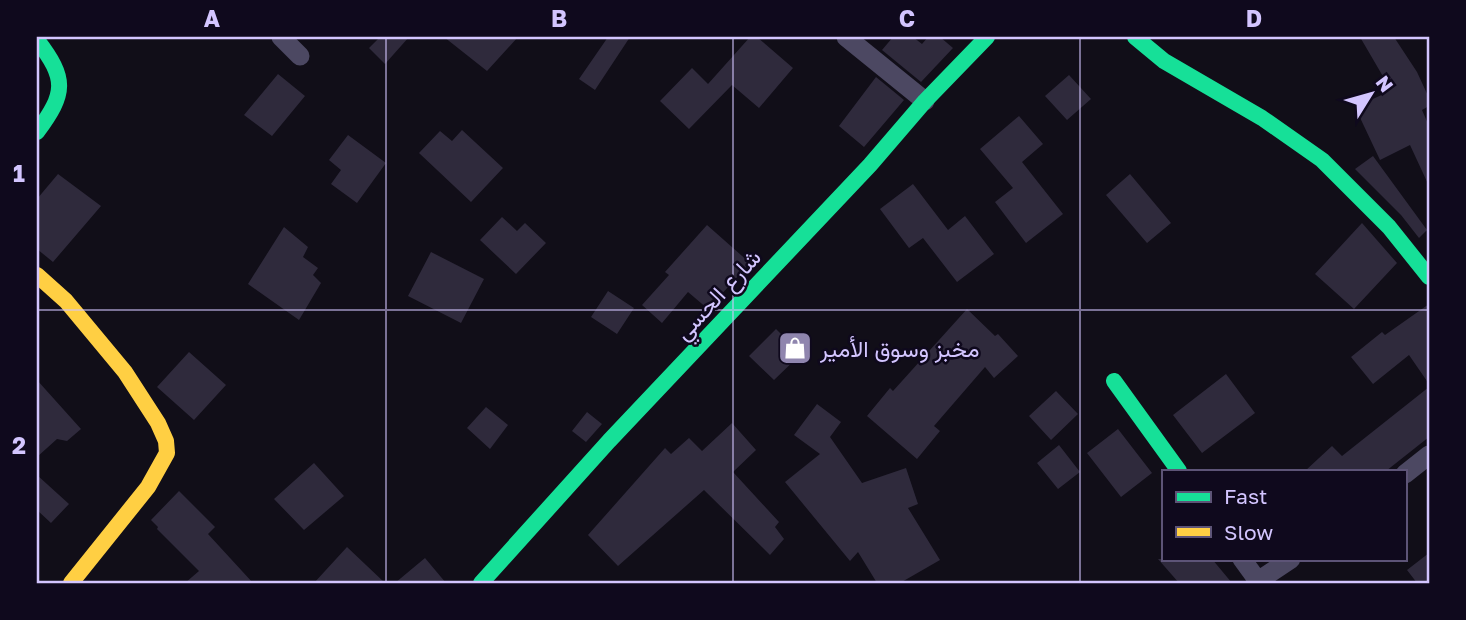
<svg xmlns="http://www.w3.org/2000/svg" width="1466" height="620" font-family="'Golos Text',Vazirmatn,sans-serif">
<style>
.building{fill:#2f2a3c}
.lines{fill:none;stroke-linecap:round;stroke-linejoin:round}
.street{stroke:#4c4862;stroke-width:19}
.fast{stroke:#16e098;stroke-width:16}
.slow{stroke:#ffcf43;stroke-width:16}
.grid{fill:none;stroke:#d3c5ff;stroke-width:2;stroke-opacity:0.55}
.labels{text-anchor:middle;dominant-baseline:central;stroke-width:5;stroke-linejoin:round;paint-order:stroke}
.street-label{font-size:23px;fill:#d3c5ff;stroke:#0f091d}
.poi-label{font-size:23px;fill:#d3c5ff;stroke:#0f091d;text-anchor:start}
.neatline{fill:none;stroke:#d3c5ff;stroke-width:2.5}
.grid-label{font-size:23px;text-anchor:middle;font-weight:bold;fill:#d3c5ff}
</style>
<rect width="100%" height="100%" fill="#110e18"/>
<path class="building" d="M380,37H409L385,64L369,48Z
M444,37H518L487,71Z
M608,37H630L595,90L579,79Z
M750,37H757L793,68L759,108L732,85L689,129L660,101L692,68L708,84Z
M893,37H913L922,44L928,37H940L953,48L921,82L882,50Z
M1360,37H1394L1417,72L1429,98V106L1422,110L1429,126V186L1410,145L1380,160L1355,107L1386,93L1383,87L1388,85Z
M278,74L305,96L272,136L244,115Z
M1069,75L1091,99L1067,120L1045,96Z
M876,77L904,100L864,147L839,126Z
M1019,116L1043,144L1022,162L1063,214L1026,243L995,202L1013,188L980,149Z
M462,130L503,168L471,202L419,153L440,131L452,141Z
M348,135L386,163L357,203L331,184L341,170L329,160Z
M1373,156L1427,230L1419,238L1401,215L1355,169Z
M58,174L101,206L53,262L37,249V199Z
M1130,174L1171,223L1147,243L1106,195Z
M913,184L948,230L965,216L994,254L957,282L923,238L909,248L880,209Z
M502,217L517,231L525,223L546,243L516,274L480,240Z
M1362,223L1397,263L1354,309L1315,274Z
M707,225L750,263L708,309L688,292L662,323L642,305L669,275L665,272Z
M284,227L308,247L303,257L318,268L313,275L321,283L299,320L248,284Z
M431,252L484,279L461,323L408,296Z
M608,291L634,308L617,334L591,317Z
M1429,304V384L1409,355L1373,384L1351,357L1382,332L1385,335Z
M967,309L995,336L998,334L1018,356L994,378L985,367L934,426L940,431L917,459L867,416L890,388L893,391Z
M776,329L801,354L774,380L749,356Z
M189,352L226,385L194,420L157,387Z
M1226,374L1255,413L1202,453L1173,415Z
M37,380L81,429L67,441L57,439L37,457Z
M1429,387V437L1386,471H1305L1332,446L1342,456Z
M1056,391L1078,414L1051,440L1029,416Z
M817,404L841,422L830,437L862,483L906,468L918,504L908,508L940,560L900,583H877L858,552L850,561L785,482L820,454L794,435Z
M486,407L508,425L490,449L467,428Z
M587,412L602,424L586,442L572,431Z
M732,423L756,450L733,472L779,522L775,527L784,539L770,555L704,490L618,566L588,535L665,448L671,454L689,438L702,451Z
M1118,429L1152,473L1121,497L1087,453Z
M1059,445L1080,472L1058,489L1037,463Z
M314,463L344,496L304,530L274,499Z
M37,475L69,504L51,523L37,510Z
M179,491L215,527L208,534L253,583H185L199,571L157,529L158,527L151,520Z
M347,547L385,583H314Z
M1429,553V583H1417L1407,570Z
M425,558L446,583H395Z
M1158,559H1212L1232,583H1179Z"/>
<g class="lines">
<path class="street" d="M281,37L300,56
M846,37L925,101
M1405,474L1429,455
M1242,559L1258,581
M1255,583L1291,559"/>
<path class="fast" d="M1135,37L1164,61L1262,118L1322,160L1389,227L1429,277
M37,40C67,79 66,93 37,132
M1114,381L1179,471
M481,583L609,441L870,165L925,101L987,37"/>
<path class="slow" d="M37,275L66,301L125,372L158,423L166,441L167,453L148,487L71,583"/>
</g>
<path class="grid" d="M386,37V583M733,37V583M1080,37V583M37,310H1429"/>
<defs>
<g id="shop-square" transform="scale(1.75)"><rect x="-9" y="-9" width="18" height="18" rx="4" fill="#8f85ae" stroke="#0f091d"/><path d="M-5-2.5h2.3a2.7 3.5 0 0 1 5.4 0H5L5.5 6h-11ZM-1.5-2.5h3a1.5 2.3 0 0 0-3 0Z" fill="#fff"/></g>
</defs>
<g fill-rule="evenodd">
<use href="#shop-square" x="795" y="348"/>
</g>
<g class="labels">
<g class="street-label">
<text transform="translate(717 294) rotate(-47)">شارع الحسي</text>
</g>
<g class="poi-label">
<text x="820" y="348">مخبز وسوق الأمير</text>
</g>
</g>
<rect width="1466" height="620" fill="none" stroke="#0f091d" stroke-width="77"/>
<rect x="1162" y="470" width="245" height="91" fill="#0f091d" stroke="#5d5477" stroke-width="2"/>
<rect x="1176" y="492" width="35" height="10" fill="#16e098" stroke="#5d5477" stroke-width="2"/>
<text x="1224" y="504" font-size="21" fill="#d3c5ff">Fast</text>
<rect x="1176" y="527" width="35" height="10" fill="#ffcf43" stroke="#5d5477" stroke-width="2"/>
<text x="1224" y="540" font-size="21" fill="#d3c5ff">Slow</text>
<g transform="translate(1371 94) rotate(53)" stroke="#0f091d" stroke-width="5" paint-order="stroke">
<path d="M0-5L12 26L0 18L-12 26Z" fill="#d3c5ff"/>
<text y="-10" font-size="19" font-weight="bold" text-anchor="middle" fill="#d3c5ff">N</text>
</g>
<rect x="38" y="38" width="1390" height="544" class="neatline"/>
<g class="grid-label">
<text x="212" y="27">A</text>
<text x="559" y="27">B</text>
<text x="907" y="27">C</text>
<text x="1254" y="27">D</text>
<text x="19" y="182">1</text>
<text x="19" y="454">2</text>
</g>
</svg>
